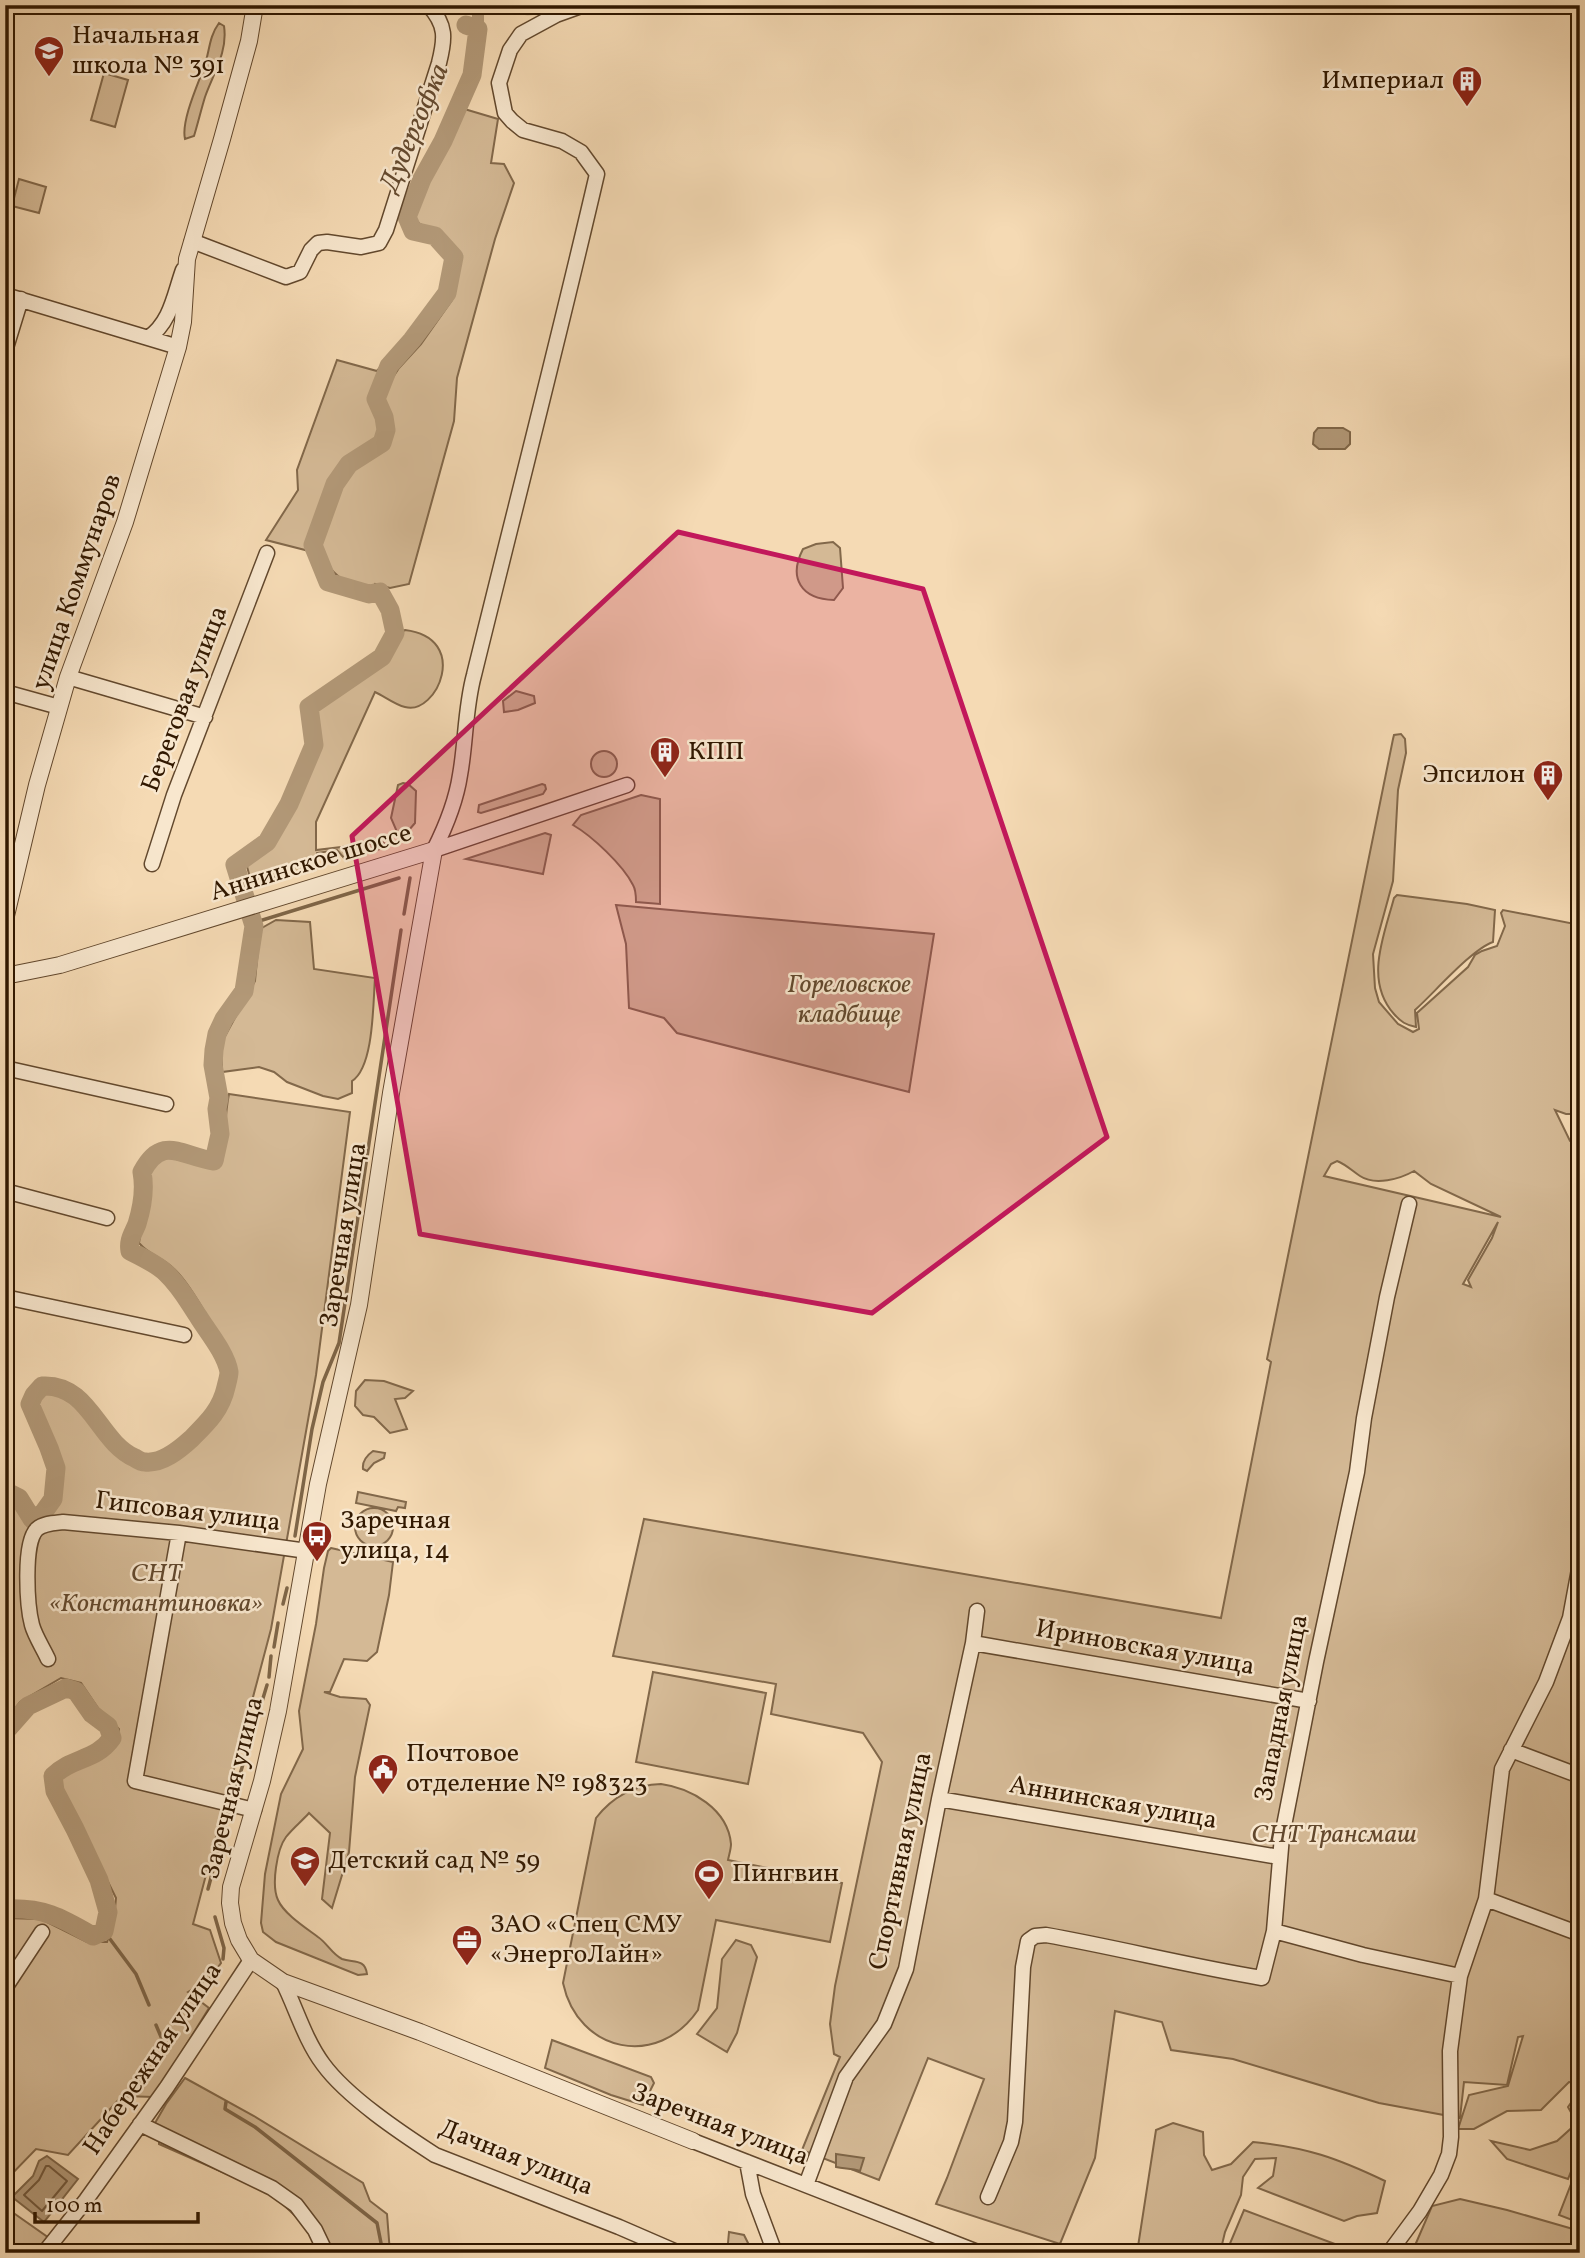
<svg xmlns="http://www.w3.org/2000/svg" width="1585" height="2258" font-family="Vollkorn,serif">
<style>
.green{fill:#d4b995;stroke:#82684a;stroke-width:2;fill-rule:evenodd}
.water{fill:#b29877;stroke:#7e6547;stroke-width:2}
.lines{fill:none;stroke-linecap:round;stroke-linejoin:round}
.shore{stroke:#72583c;stroke-width:2}
.stream{stroke:#7e6547;stroke-width:3.5}
.canal{stroke:#b29877;stroke-width:12}
.river{stroke:#b29877;stroke-width:19}
.minor-casing{stroke:#62482d;stroke-width:17}
.tertiary-casing{stroke:#62482d;stroke-width:18}
.minor{stroke:#f8e7ce;stroke-width:14}
.tertiary{stroke:#f8e7ce;stroke-width:16}
.marked{fill:#c2185b;fill-opacity:0.2;stroke:#c2185b;stroke-width:5;stroke-linejoin:round}
.labels{text-anchor:middle;dominant-baseline:central;stroke-width:5;stroke-linejoin:round;paint-order:stroke}
.poi-label{font-size:26px;fill:#311800;stroke:#f8e7ce;text-anchor:start}
.street-label{font-size:26px;fill:#311800;stroke:#f8e7ce}
.park-label{font-size:26px;font-style:italic;fill:#62482d;stroke:#f8e7ce}
.water-label{font-size:28px;font-style:italic;fill:#654b30;stroke:#f8e7ce}
</style>
<rect width="100%" height="100%" fill="#f5dab4"/>
<filter id="stains"><feTurbulence type="fractalNoise" baseFrequency=".00286" numOctaves="4"/><feColorMatrix values="0 0 0 0 .2 0 0 0 0 .09 0 0 0 0 .02 0 0 0 .5 -.17"/></filter>
<radialGradient id="worn" r=".72"><stop offset=".6" stop-color="#630" stop-opacity="0"/><stop offset="1" stop-color="#630" stop-opacity=".3"/></radialGradient>
<path class="green" d="M219,23L224,26C228,52 213,74 205,97C201,110 198,123 194,136L185,139C181,122 197,86 203,70C210,53 208,38 219,23Z
M104,73L128,80L115,127L91,120Z
M461,108L498,119L491,163L504,164L514,183L495,239L457,378L454,421L409,584L390,588L375,584L371,589C342,584 332,575 318,549C322,533 336,485 347,474C359,461 381,457 389,441C396,427 383,408 382,394L399,368L421,344L452,300L460,259L452,243L417,222C407,201 428,178 438,160C447,143 454,125 461,108Z
M19,179L46,187L39,213L12,206Z
M337,360L377,371L382,365L385,369C382,376 379,378 375,384C366,398 376,409 382,422L378,441L349,460L335,478L309,551L266,540L298,490L297,470Z
M833,542L840,548L843,588L834,600C801,599 788,578 803,549L816,544Z
M405,630C471,638 437,716 405,707C395,705 384,696 375,692L316,822V850L383,842L387,847L345,859L337,850L317,853L318,868L282,877H267L251,881L246,863L274,842L313,761L317,742L313,707L384,659L398,635Z
M516,691L534,696L535,703L518,710L504,712L503,701Z
M1401,734L1405,739L1406,753L1398,790L1393,881L1373,954L1375,988L1379,1002L1398,1024L1413,1032L1419,1029L1417,1013L1468,967L1475,955L1482,951L1497,946L1505,926L1501,913L1503,910L1580,925V1114H1566L1555,1110L1570,1141L1578,1143L1580,1135V2083L1569,2082L1541,2110L1507,2111L1474,2129H1458L1469,2095L1508,2086L1523,2036L1518,2037L1507,2085L1464,2082L1460,2118L1379,2103L1233,2059L1171,2050L1162,2022L1115,2011L1095,2158L1060,2244L936,2204L947,2178L984,2079L928,2058L879,2180L802,2150L840,2057L834,2054L830,2024L835,1986L882,1762L863,1733L771,1714L776,1684L613,1656L644,1519L1221,1618L1271,1362L1267,1359L1393,739L1394,735ZM1337,1161C1347,1165 1352,1171 1360,1176C1375,1186 1400,1179 1414,1171L1431,1184L1501,1217L1324,1176L1331,1164ZM1498,1222L1492,1238L1468,1280L1471,1287L1463,1284Z
M591 764a13 13 0 1 1 26 0a13 13 0 1 1-26 0Z
M403,783L408,784L416,791L415,823L409,830L397,832L391,818L398,785Z
M542,784L545,785L546,789L543,794L481,813L478,812L479,805Z
M641,795L660,799V904L636,902C636,896 636,890 633,885C623,865 592,836 573,825L581,815Z
M545,833L551,835L543,874L466,859Z
M1397,895L1467,904L1495,910L1493,942C1472,949 1434,993 1415,1010L1416,1027C1406,1025 1401,1022 1394,1014C1364,980 1384,936 1394,898Z
M616,905L934,934L909,1092L677,1033L664,1018L629,1008L626,944Z
M276,920L310,922L314,969L375,978C373,1003 374,1067 352,1081V1093L338,1099L323,1096L287,1082L274,1072L259,1067L222,1072L221,1050L224,1038L255,981L260,929Z
M229,1094L350,1112L316,1375L271,1629L193,1924L210,1930L221,1963L209,1979L188,1992L209,2008L154,2097L122,2096L68,2155L36,2149L5,2181V1918L41,1919L87,1942H107L114,1919L116,1898L61,1787L62,1774L90,1764L115,1747L119,1729L98,1708L81,1683L61,1678L20,1702L5,1722V1501L14,1505L27,1524L38,1520L52,1509L58,1489L59,1457L36,1405L39,1395L47,1389C97,1398 98,1456 144,1467C160,1471 189,1451 200,1440C217,1423 236,1394 233,1369C232,1357 213,1328 207,1316C199,1302 185,1278 173,1268C162,1257 150,1256 139,1243L149,1175L155,1161L168,1157L207,1167L222,1162C226,1138 224,1117 229,1094Z
M365,1380L384,1381L413,1391L405,1398L395,1399L407,1429L390,1433L374,1417L363,1415L355,1406L356,1391Z
M373,1451L385,1453L384,1458L374,1463L367,1471L363,1469C362,1461 366,1456 373,1451Z
M358,1492L406,1502L405,1508L398,1507L396,1511L356,1503Z
M355 1527a19 19 0 1 1 38 0a19 19 0 1 1-38 0Z
M331,1548L393,1562L389,1595L377,1652L367,1661L344,1659L330,1692H324L340,1697L366,1699L370,1705L355,1777L349,1852L332,1908L322,1899L330,1833L309,1813C302,1821 293,1828 286,1837C277,1849 271,1885 278,1900C284,1914 306,1928 318,1937C327,1943 332,1954 342,1959C353,1963 365,1958 367,1974L358,1975L276,1942L263,1932L261,1923L265,1874L281,1794L303,1749L299,1711L316,1624L324,1568L328,1551Z
M653,1672L766,1693L748,1784L636,1762Z
M661,1784C691,1788 728,1809 731,1844C731,1849 729,1855 728,1860L842,1883L830,1942L716,1920L698,2010C658,2069 578,2053 563,1983L596,1818C613,1796 634,1785 661,1784Z
M736,1940L751,1945L757,1957L737,2033L727,2052L697,2034L717,2008L722,1959Z
M552,2040L651,2077L654,2083L643,2105L611,2095L545,2068Z
M185,2078L254,2116L363,2183L370,2201L387,2214L390,2253H320L306,2226L272,2194L159,2144V2127L155,2123L166,2104Z
M1580,2090V2149L1568,2179L1507,2159L1491,2141L1530,2150L1557,2141L1577,2123L1568,2107Z
M1173,2123L1203,2132L1204,2155L1212,2170L1231,2164L1253,2142C1306,2147 1337,2158 1385,2181L1377,2213L1357,2216L1344,2221L1258,2188L1273,2176L1276,2158L1255,2159L1243,2177L1241,2195L1225,2232L1220,2253H1137L1156,2130Z
M1580,2161V2223L1559,2215Z
M1460,2199L1507,2210L1580,2231V2253H1421L1413,2250L1432,2206Z
M5,2207L49,2238L37,2253H5Z
M1244,2210L1359,2253H1226Z
M729,2232L744,2235L753,2253H722L728,2243Z"/>
<path class="water" d="M1318,428H1343L1350,432V444L1345,449H1319L1313,444L1314,433Z
M836,2154L864,2158L860,2171C852,2168 844,2169 836,2167Z
M47,2156L78,2179L44,2222L12,2197L33,2176L39,2161Z"/>
<g class="lines">
<path class="shore" d="M46,2166H49L67,2181L42,2211L24,2195L39,2180Z"/>
<path class="stream" d="M404,914L410,878
M253,923L399,878
M1577,1164L1580,1143
M295,1536L312,1429L323,1382L339,1343L401,930
M283,1604L287,1588
M274,1647L278,1623
M269,1677L271,1656
M234,1794L267,1685
M208,1889L228,1813
M215,1917L224,1948L223,1959
M104,1931L136,1974L149,2005
M156,2025L167,2051
M226,2102L225,2109L255,2127L377,2223L383,2253"/>
<path class="canal" d="M501,5C518,9 532,12 548,5
M478,29V12L486,5"/>
<path class="river" d="M5,1491L19,1498L32,1519L43,1513L53,1499L56,1468L49,1448L30,1404L34,1395L42,1386C90,1383 98,1442 135,1458C138,1460 141,1462 145,1462C162,1464 179,1450 191,1439C207,1423 221,1410 226,1387C227,1383 229,1376 229,1372C226,1353 207,1331 198,1316C188,1301 180,1286 166,1273C157,1264 142,1257 130,1251C128,1240 133,1234 137,1224C142,1208 145,1188 142,1172C162,1134 181,1156 214,1161L220,1134L217,1109L219,1098L213,1065L214,1050L217,1034L224,1019L244,991L254,926L235,865L267,842L289,804L314,745L309,707L382,657L395,633L390,610L380,592L369,594L328,582L313,545L335,484L349,464L382,443L386,430L384,417L376,399L389,366L412,340L447,293L454,257L435,236L413,231L407,217L422,179L443,141L472,75L478,29L466,25
M5,1732L28,1706L66,1688L76,1691L92,1714L108,1726L112,1738C96,1761 72,1757 53,1776L55,1791L75,1829L99,1880L108,1912L104,1931L93,1936C62,1918 44,1907 5,1909"/>
<g class="minor-casing">
<path id="minor" d="M192,241L286,277L300,272L311,250L318,243L327,242L361,247L379,243L386,230L439,63C445,39 447,25 428,5
M5,295L178,347
M148,338C171,322 174,295 183,270
M5,351L21,299
M68,677L205,717
M5,692L59,707
M434,850C446,826 456,802 460,775C466,742 465,708 474,675C515,508 558,342 597,174L581,152L562,141L523,130L512,121L505,113L499,83L510,50L521,34L556,15L584,5
M434,850L627,785
M152,864L174,795L267,553
M5,1068L166,1104
M5,1191L107,1218
M5,1297L184,1335
M179,1533L135,1781L254,1810
M973,1643L1309,1701
M48,1659C43,1648 35,1636 32,1625C27,1606 23,1542 37,1529C44,1523 55,1523 63,1522L179,1533L307,1551
M1511,1750L1580,1776
M939,1799L1279,1857
M1486,1899L1580,1934
M1274,1931L1363,1955L1460,1976
M283,1982C296,2008 305,2040 323,2064C347,2097 401,2133 435,2155L619,2227L679,2253
M5,1988L42,1932
M140,2124L272,2188L296,2205L315,2230L326,2253
M693,2141L980,2253
M747,2162L753,2194L775,2253
M806,2185L846,2077L884,2024L906,1969L939,1799L973,1643L977,1611
M988,2197L1011,2142L1015,2122L1023,1967L1028,1941L1035,1936L1046,1935C1119,1948 1189,1966 1262,1978L1274,1931L1282,1836L1316,1662L1357,1472L1364,1418L1387,1297L1409,1204
M44,2253L86,2200L167,2087L251,1960
M1389,2253L1420,2211L1441,2175L1449,2154L1451,2137L1450,2051L1460,1976L1486,1899L1502,1769L1546,1682L1570,1618L1580,1564"/>
</g>
<g class="tertiary-casing">
<path id="tertiary" d="M5,920L37,785L68,677L125,522L178,347L183,322L187,259L222,139L249,41L255,5
M5,976L60,965L434,850L391,1093L359,1305L318,1484L278,1711L262,1781L231,1887L230,1903L233,1923L239,1940L251,1960L283,1982L420,2032L693,2141"/>
</g>
<use href="#minor" class="minor"/>
<use href="#tertiary" class="tertiary"/>
</g>
<path class="marked" d="M678,532L923,589L1107,1137L872,1313L420,1234L352,836Z"/>
<defs>
<g id="school-pin" transform="scale(1.575)"><path d="M0 17L-7.5 6A9.5 9.5 0 1 1 7.5 6Z" fill="#8f2418" stroke="#f8e7ce"/><path d="M0-5L7-2L0 1L-7-2ZM-4 1L0 2.5L4 1V4Q0 6-4 4Z" fill="#fff"/></g>
<g id="building-pin" transform="scale(1.575)"><path d="M0 17L-7.5 6A9.5 9.5 0 1 1 7.5 6Z" fill="#8f2418" stroke="#f8e7ce"/><path d="M-4-6H4V6H1V3H-1V6H-4ZM-2.5-4.3h1.7v1.8h-1.7ZM.8-4.3h1.7v1.8H.8ZM-2.5-1h1.7V.8h-1.7ZM.8-1h1.7V.8H.8Z" fill="#fff"/></g>
<g id="bus-pin" transform="scale(1.575)"><path d="M0 17L-7.5 6A9.5 9.5 0 1 1 7.5 6Z" fill="#8f2418" stroke="#f8e7ce"/><path d="M-5-6H5V4H4V6H2V4H-2V6H-4V4H-5ZM-3.5-4V0h7V-4ZM-3.5 1.2v1.5H-2V1.2ZM2 1.2v1.5H3.5V1.2Z" fill="#fff"/></g>
<g id="civic-pin" transform="scale(1.575)"><path d="M0 17L-7.5 6A9.5 9.5 0 1 1 7.5 6Z" fill="#8f2418" stroke="#f8e7ce"/><path d="M-.6-6.5H3V-4.5H.6V-3L4-1V1h2V6H-6V1h2V-1L-.6-3ZM-1.2 2.5V6h2.4V2.5Z" fill="#fff"/></g>
<g id="stadium-pin" transform="scale(1.575)"><path d="M0 17L-7.5 6A9.5 9.5 0 1 1 7.5 6Z" fill="#8f2418" stroke="#f8e7ce"/><path d="M0-5a6.5 5 0 1 0 0 10a6.5 5 0 1 0 0-10ZM-3.5-1.8h7v3.6h-7Z" fill="#fff"/></g>
<g id="office-pin" transform="scale(1.575)"><path d="M0 17L-7.5 6A9.5 9.5 0 1 1 7.5 6Z" fill="#8f2418" stroke="#f8e7ce"/><path d="M-6-3h4V-5.5h4V-3h4V5H-6ZM-1-4.5V-3h2v-1.5ZM-6 0V1H6V0Z" fill="#fff"/></g>
</defs>
<g fill-rule="evenodd">
<use href="#school-pin" x="49" y="51"/>
<use href="#building-pin" x="1467" y="81"/>
<use href="#building-pin" x="665" y="752"/>
<use href="#building-pin" x="1548" y="775"/>
<use href="#bus-pin" x="317" y="1536"/>
<use href="#civic-pin" x="383" y="1769"/>
<use href="#school-pin" x="305" y="1861"/>
<use href="#stadium-pin" x="709" y="1874"/>
<use href="#office-pin" x="467" y="1940"/>
</g>
<g class="labels">
<g class="poi-label">
<text x="72" y="36">Начальная<tspan x="72" dy="30">школа № 391</tspan></text>
<text x="1444" y="81" text-anchor="end">Империал</text>
<text x="688" y="752">КПП</text>
<text x="1525" y="775" text-anchor="end">Эпсилон</text>
<text x="340" y="1521">Заречная<tspan x="340" dy="30">улица, 14</tspan></text>
<text x="406" y="1754">Почтовое<tspan x="406" dy="30">отделение № 198323</tspan></text>
<text x="328" y="1861">Детский сад № 59</text>
<text x="732" y="1874">Пингвин</text>
<text x="490" y="1925">ЗАО «Спец СМУ<tspan x="490" dy="30">«ЭнергоЛайн»</tspan></text>
</g>
<g class="street-label">
<text transform="translate(77 582) rotate(-71)">улица Коммунаров</text>
<text transform="translate(185 699) rotate(-69)">Береговая улица</text>
<text transform="translate(311 863) rotate(-17)">Аннинское шоссе</text>
<text transform="translate(344 1235) rotate(-81)">Заречная улица</text>
<text transform="translate(188 1512) rotate(7)">Гипсовая улица</text>
<text transform="translate(1145 1648) rotate(10)">Ириновская улица</text>
<text transform="translate(1282 1708) rotate(-79)">Западная улица</text>
<text transform="translate(233 1788) rotate(-76)">Заречная улица</text>
<text transform="translate(1113 1803) rotate(10)">Аннинская улица</text>
<text transform="translate(901 1861) rotate(-78)">Спортивная улица</text>
<text transform="translate(153 2059) rotate(-56)">Набережная улица</text>
<text transform="translate(720 2125) rotate(21)">Заречная улица</text>
<text transform="translate(516 2158) rotate(22)">Дачная улица</text>
</g>
<g class="park-label">
<text x="849" y="985">Гореловское<tspan x="849" dy="30">кладбище</tspan></text>
<text x="156" y="1574">СНТ<tspan x="156" dy="30">«Константиновка»</tspan></text>
<text x="1334" y="1835">СНТ Трансмаш</text>
</g>
<g class="water-label">
<text transform="translate(415 128) rotate(-67)">Дудергофка</text>
</g>
</g>
<rect width="1585" height="2258" fill="none" stroke="#f5dab4" stroke-width="28"/>
<rect x="7" y="7" width="1571" height="2244" fill="none" stroke="#311800" stroke-width="3.5"/>
<rect x="14" y="14" width="1557" height="2230" fill="none" stroke="#311800" stroke-width="2"/>
<path d="M35 2212v10h163v-10" fill="none" stroke="#311800" stroke-width="3.5"/>
<text x="46" y="2212" font-size="21" fill="#311800" stroke="#f8e7ce" stroke-width="5" paint-order="stroke">100 m</text>
<rect width="100%" height="100%" filter="url(#stains)"/>
<rect width="100%" height="100%" fill="url(#worn)"/>
</svg>
